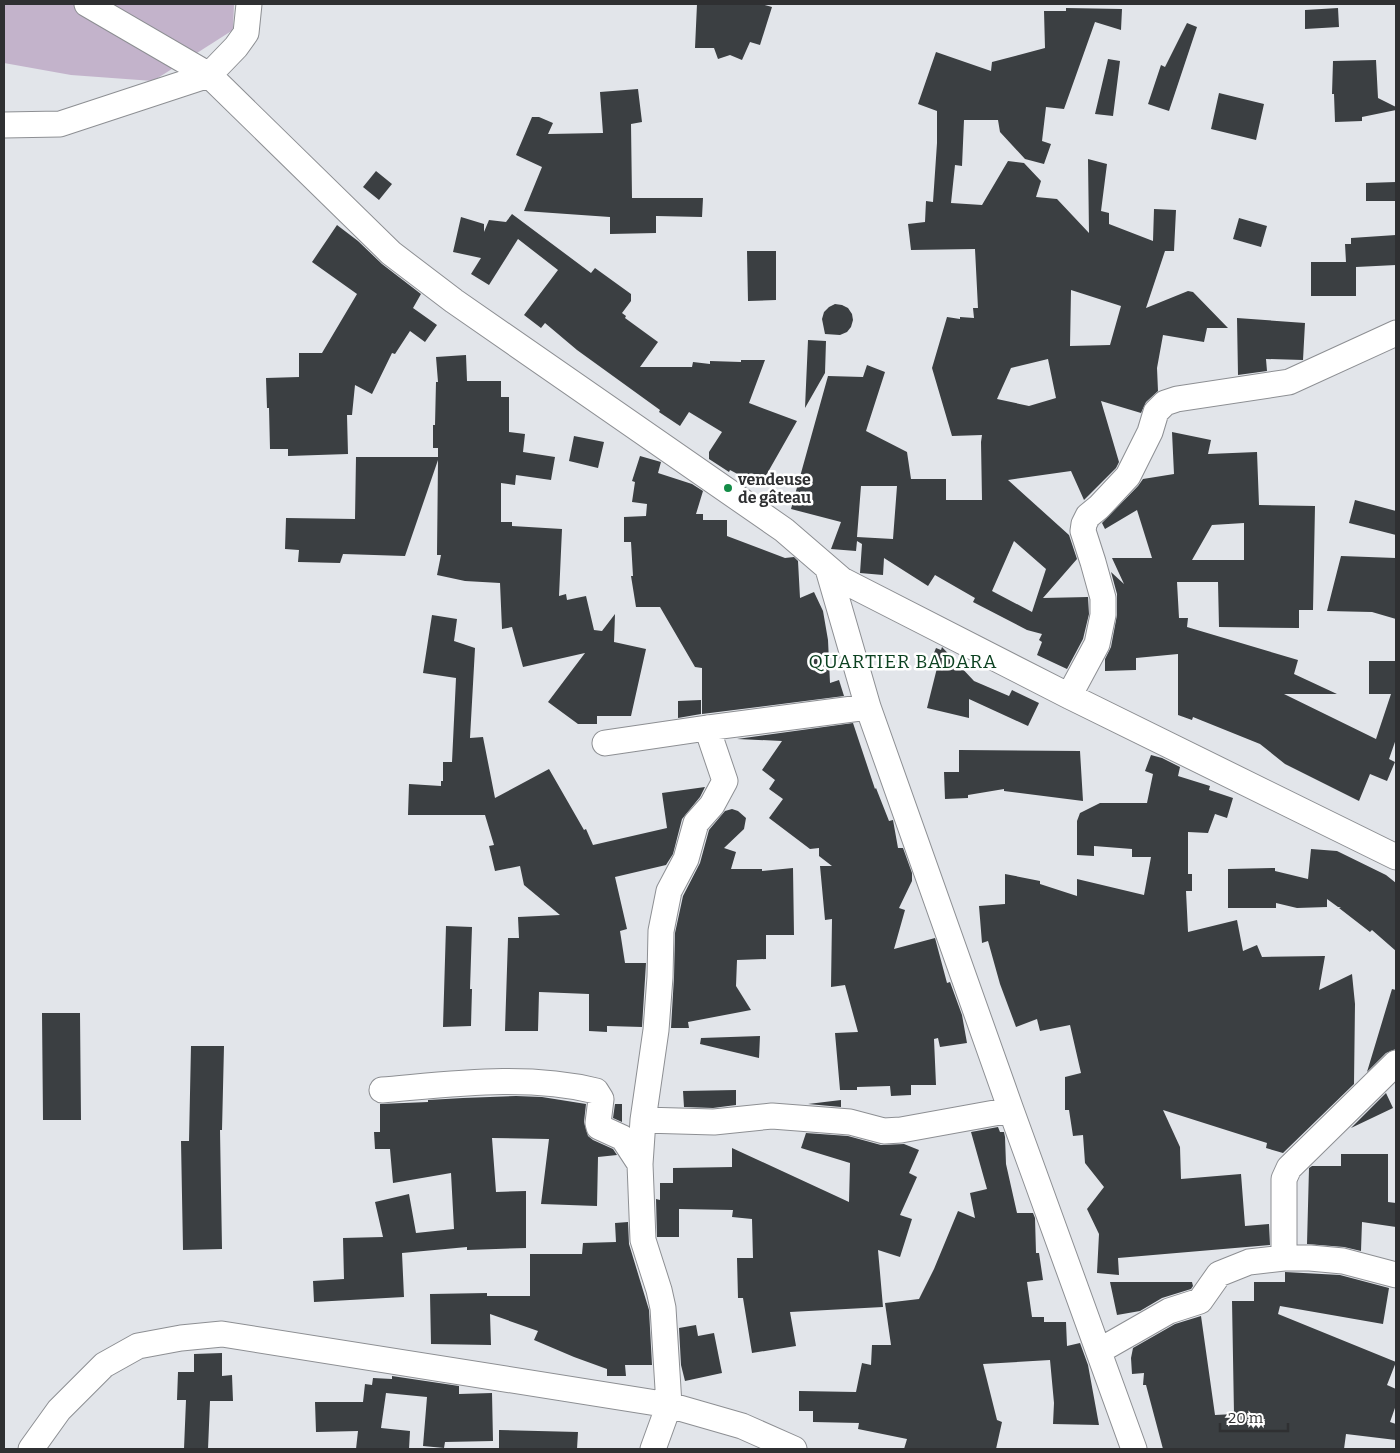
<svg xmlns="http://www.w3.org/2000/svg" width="1400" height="1453" font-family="Bitter,serif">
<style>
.green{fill:#c3b3cb}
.building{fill:#3b3f42;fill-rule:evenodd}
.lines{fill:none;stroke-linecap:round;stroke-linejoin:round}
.minor-casing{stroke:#8d8f93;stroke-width:27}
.minor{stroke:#fff;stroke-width:25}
.poi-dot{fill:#138c47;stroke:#fff;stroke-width:2}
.labels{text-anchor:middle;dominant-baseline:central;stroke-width:5;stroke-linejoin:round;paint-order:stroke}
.poi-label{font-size:16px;font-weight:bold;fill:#2f3032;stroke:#fff;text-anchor:start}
.quarter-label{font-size:19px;letter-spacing:1px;fill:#0b4120;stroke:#fff}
</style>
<rect width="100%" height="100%" fill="#e2e5ea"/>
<path class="green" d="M4,4H234L233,30L153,81L71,75L4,63Z"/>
<path class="building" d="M697,4H761L772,7L760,45L750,42L742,60L730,55L718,59L714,48H695Z
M1066,8L1122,9L1121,30L1095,22L1064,109L1046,107L1042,141L1051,144L1044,164L1025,159L1000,132L998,120H964L962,166L955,165L951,203L982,205L1008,161L1024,163L1041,181L1036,197L1057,199L1089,233L1088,159L1107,164L1101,211L1109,213V224L1153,241L1154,209L1176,210L1174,251H1165L1146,308L1188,291L1193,292L1228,328H1207L1204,342L1163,335L1157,368L1158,391L1146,402L1141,413L1101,401L1119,462L1116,468L1084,500L1071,471L1008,480L1069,535L1077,559L1043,598L1088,597L1089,614L1083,639L1067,669L1037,655L1042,642L1039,640L1042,634L1027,630L973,602L975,598L935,575L928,586L884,558L883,575L860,573L862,544L857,541L856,551L831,549L841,522L791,509L828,376L863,377L867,365L885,372L866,431L907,452L911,479H946V500H982L981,442L982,435L952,436L932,368L947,317L960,319V317L974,318L973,308H978L975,249L911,250L908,224L925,222L926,201L933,202L937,143V111L918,104L936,52L991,71L992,62L1045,48L1044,11H1066ZM1071,290L1121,306L1110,345L1070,346ZM1048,359L1056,398L1029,406L997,399L1011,368ZM861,486H897L893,539L857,537ZM1014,541L1046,569L1032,612L992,591Z
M1338,8L1339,27L1305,29V10Z
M1187,23L1197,27L1169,111L1148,104L1161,65L1165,67Z
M1108,59L1120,61L1113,116L1095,114Z
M1376,60L1378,98L1396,107V110L1362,117V121L1335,122L1334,94H1332L1333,61Z
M638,89L642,122L631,124L632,198H703L702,217L656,216V233L610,234V217L524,211L542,167L516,155L532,117H539L553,123L548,134L603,133L600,92Z
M1219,93L1264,104L1256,140L1211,129Z
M376,171L392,184L379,200L363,187Z
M1396,182V201H1366V183Z
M512,214L591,273L595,268L631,294V301L622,313L626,316L625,318L658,342L640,367H692L693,362L710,364V361L741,362V360H765L749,403L797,421L760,486L730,470L729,472L709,459V452L722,432L689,412L680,426L659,412L660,410L577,350L545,323L541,328L524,315L558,270L518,239L489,285L471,274L481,258L453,252L461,217L484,224V232L489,220L506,222Z
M1239,218L1267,226L1261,247L1233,239Z
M337,225L358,241L382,264L421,294L413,308L437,325L425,342L410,331L395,354L392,353L372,394L355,385L352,415H347L348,454L288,456V449H270L269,408H267L266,378L299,377V353H322L357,294L312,262Z
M1396,235V265L1356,267V296H1311V262H1346L1345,244H1351V238Z
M747,251H776V300L748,301Z
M835,304L842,305L848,308L852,314L853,320L851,327L847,332L840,335L825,334L822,319L824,312L829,307Z
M1237,318L1305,323L1303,360L1266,359L1267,371L1238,375Z
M808,340L826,341L825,373L805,408Z
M466,355L467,381H501V397H509V432L525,434L523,452L555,457L551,480L516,475L515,485L501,483V522H512V526L562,529L559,596L566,594L567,600L586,596L594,630L602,631L615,614L614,642L646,649L631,716H597V724H578L548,702L585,653L523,667L512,627L502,629L500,583L465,581L437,575L441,555H437L438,460L405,556L343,554L340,563L298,562L299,550L285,549L286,518L355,519L356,457H438V448H433V425H435L436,382H438L436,357Z
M1172,432L1211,440L1208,454L1257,452L1259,505L1315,506L1313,610H1299V628L1219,627L1218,582H1177L1179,618H1188L1187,627L1298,660L1294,674L1337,694H1284L1376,739L1391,694H1369V661H1396V739L1389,759L1395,762L1387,781L1370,774L1359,801L1285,764L1260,744L1193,717L1192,720L1178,715V654L1136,658V670L1105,671V659L1111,647L1117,615V594L1111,572L1124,584L1112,558H1152L1137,510L1105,529L1102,523L1138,486L1143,479L1174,474ZM1244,523V560H1192L1212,525Z
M574,436L604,442L598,468L569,461Z
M640,456L661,462L658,473L692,484L703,491L696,514H703V520H727V536L785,558L794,557L798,561L800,598L814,592L823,611L828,640L830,683L839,680L844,696L702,714V668L695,667L660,607H636L631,576H633L631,542H624V517L646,516L647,504L632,502L635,482L632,481Z
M1355,500L1396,511V535L1349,523Z
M1341,556L1396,558V619L1372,612L1327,611Z
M432,615L457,619L454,641L475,648L470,738L483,737L495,798L549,769L584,830L586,829L593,845L667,828L662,793L705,787L700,797L682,819L673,854L666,865L615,877L627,929L620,931L625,963H646L642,1027L607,1026V1032L589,1031V994L539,992L538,1031H505L508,938H519L518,917L560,915L524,885L520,866L495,871L489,846L494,845L485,815H408L409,784L441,786V781H443V762H452L456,678L423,673Z
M942,647L974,681L1009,696L1012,690L1039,703L1028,726L969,699V718L927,708L937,668L929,665L936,648L941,650Z
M701,700V714L678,718V701Z
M853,723L875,789L876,788L889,821L893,820L898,848H903L912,873V881L899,908L905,910L894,949L935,938L947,983L950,982L962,1015L967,1043L940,1047L938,1038L934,1039L936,1085H911V1095L891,1096L890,1086L857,1087V1090H840L835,1033L858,1032L845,985L831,987L832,919L825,920L820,866H832L819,856V848L810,849L769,818L783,799L769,789L775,780L762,770L782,741L737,739Z
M959,750L1080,751L1083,801L1004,791V789L968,795V798L945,799L944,772H959Z
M1151,755L1162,758L1180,767L1178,776L1210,786L1209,790L1233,798L1227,818L1215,814L1208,833L1188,832V874H1192V891H1186L1188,932L1237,920L1243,951L1257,945L1262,957L1325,956L1319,990L1352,974L1355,1004L1354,1084L1283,1153L1266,1148L1267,1143L1163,1110L1180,1147L1181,1179L1241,1174L1245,1226L1269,1224L1270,1245L1118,1258L1119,1275L1097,1273L1099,1234L1087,1209L1104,1187L1085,1163L1083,1135L1073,1136L1069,1110H1065V1077L1081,1073L1070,1025L1040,1031L1037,1019L1016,1027L1000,984L988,941L982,943L979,906L1005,904V874L1040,881V884L1077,896V879L1144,895L1151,857H1132V849L1094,846V856L1077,855V821L1080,813L1100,803H1147L1153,774L1145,771Z
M732,809L738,811L746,818L744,829L724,848L736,852L731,869H762V871L793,868L794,935H766V959L737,960L736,986L751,1010L688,1022L689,1028H671L674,977L675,933L683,896L700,863L709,830L725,811Z
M1311,849L1337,851L1386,875L1396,883V951L1372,930L1370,932L1339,908L1341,907H1338L1327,899V907L1297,908L1276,903V908H1228V869L1275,868V871L1308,879Z
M446,926L472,927L470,989H472L471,1026L443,1027Z
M1392,989L1396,990V1049L1386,1053L1367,1072Z
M42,1013H80L81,1120H43Z
M760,1036L759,1058L700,1044L701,1038Z
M191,1046H224L222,1130H220L222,1249L183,1250L181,1141H189Z
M736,1090V1105L713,1108L684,1107L683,1091Z
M1386,1093L1393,1108L1351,1128Z
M516,1096L542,1097L586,1104L584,1122L588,1136L593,1140L613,1149L617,1155L598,1157L597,1206L541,1204L549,1139L492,1138L496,1192L526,1191V1248L467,1250V1247L402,1253L404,1297L314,1302L313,1281L344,1279L343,1238L383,1237L375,1202L409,1194L416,1233L454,1229L451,1173L393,1183L390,1149H375L374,1132H380V1104L428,1102V1100L463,1098Z
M841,1100V1107L808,1104Z
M615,1104H622V1122L613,1118Z
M998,1127L1000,1132H1004L1005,1137L1006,1164L1017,1213H1033L1035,1218L1036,1253H1039L1043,1280L1027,1282L1032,1317H1044V1322H1066L1067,1346L1080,1343L1088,1365L1099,1425L1053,1424L1054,1403L1050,1360L983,1364L997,1420L1002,1422L996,1449H904L907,1439L858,1429L859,1423L813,1422V1411H799V1391L856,1392L862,1363L871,1365L872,1345H891L885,1303L919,1299L934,1269L958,1211L975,1218L970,1193L987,1189L971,1132Z
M806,1133L848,1136L881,1145L904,1144L919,1150L909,1173L917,1177L900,1215L912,1219L900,1257L878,1250L883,1307L790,1312L796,1346L752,1353L743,1298H738L737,1258H753L752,1219L732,1217L733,1210L679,1209V1237H657L656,1199L660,1200V1183H673V1168L732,1167V1148L849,1202L850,1163L801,1148Z
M1341,1154H1388V1202L1396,1203V1227L1362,1222L1361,1251L1344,1247L1307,1244L1309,1168L1312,1166H1341Z
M628,1222L629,1244L649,1310L652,1365H625L626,1376H607V1369L574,1357L534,1340L538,1331L490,1314L491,1345L431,1344L430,1294L487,1293V1296H530V1254H582L583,1243L616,1242L615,1223Z
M1285,1272L1340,1275L1389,1288L1383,1324L1280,1306L1278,1314L1396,1362L1387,1385L1396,1389V1405L1390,1422L1396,1424V1440L1346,1434L1344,1449H1163L1146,1385H1143L1144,1373L1132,1374L1131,1358L1133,1348L1175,1324L1201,1316L1215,1415L1234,1414L1232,1301H1254V1282H1285Z
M1110,1282H1192L1193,1286L1191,1289L1162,1298L1140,1311L1117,1315Z
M696,1325L698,1336L714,1333L722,1373L685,1381L681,1365L679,1328Z
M222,1353V1376L232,1375L233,1401H210L208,1449H184L186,1400H177L178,1372H194V1354Z
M392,1376L459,1386V1394L492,1393L493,1441L445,1442L444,1448L423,1446L427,1397L386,1393L381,1428L410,1431L409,1449H356L358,1431L316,1432L315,1402H363L365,1384L372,1385L373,1378L392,1379Z
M499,1430L578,1432L577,1449L499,1448Z"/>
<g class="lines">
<g class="minor-casing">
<path id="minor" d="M87,4L209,75L391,253L454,301L784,530L842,580L1069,696L1396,857
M4,125L60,124L209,75L236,47L246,33L249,4
M828,569L868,707L1011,1110L1134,1449
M1069,696L1097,644L1103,615V598L1093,562L1083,531L1084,524L1088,516L1099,507L1128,476L1150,432L1156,412L1165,403L1177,399L1289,382L1396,333
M605,743L707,728L868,707
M382,1090C453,1084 526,1074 596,1091L601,1099L598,1123L599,1127L623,1138L640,1164
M643,1120L714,1122L772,1116L850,1122L884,1131L901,1130L1011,1110
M1284,1258V1179L1289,1168L1396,1063
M1099,1351L1169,1311L1200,1301L1219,1274L1249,1262L1284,1258H1310L1343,1261L1396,1275
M31,1449L59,1410L104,1365L138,1346L181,1338L222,1334L669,1405L742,1426L794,1449
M653,1449L669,1405L663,1308L659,1290L643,1240L640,1164L643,1120L656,1030L660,977L661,931L669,891L686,859L696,823L712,805L725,781L707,728"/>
</g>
<use href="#minor" class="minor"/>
</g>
<circle class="poi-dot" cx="728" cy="488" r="5"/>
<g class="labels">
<g class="poi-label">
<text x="738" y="479">vendeuse<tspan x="738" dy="18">de gâteau</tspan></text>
</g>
<g class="quarter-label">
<text x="903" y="661">QUARTIER BADARA</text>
</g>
</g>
<rect width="1400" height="1453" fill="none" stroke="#2f3032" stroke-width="10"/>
<path d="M1220 1423v8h68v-8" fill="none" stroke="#2f3032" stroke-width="2.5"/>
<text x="1228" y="1423" font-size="15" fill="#2f3032" stroke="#ffffff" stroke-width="4" paint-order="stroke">20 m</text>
</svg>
